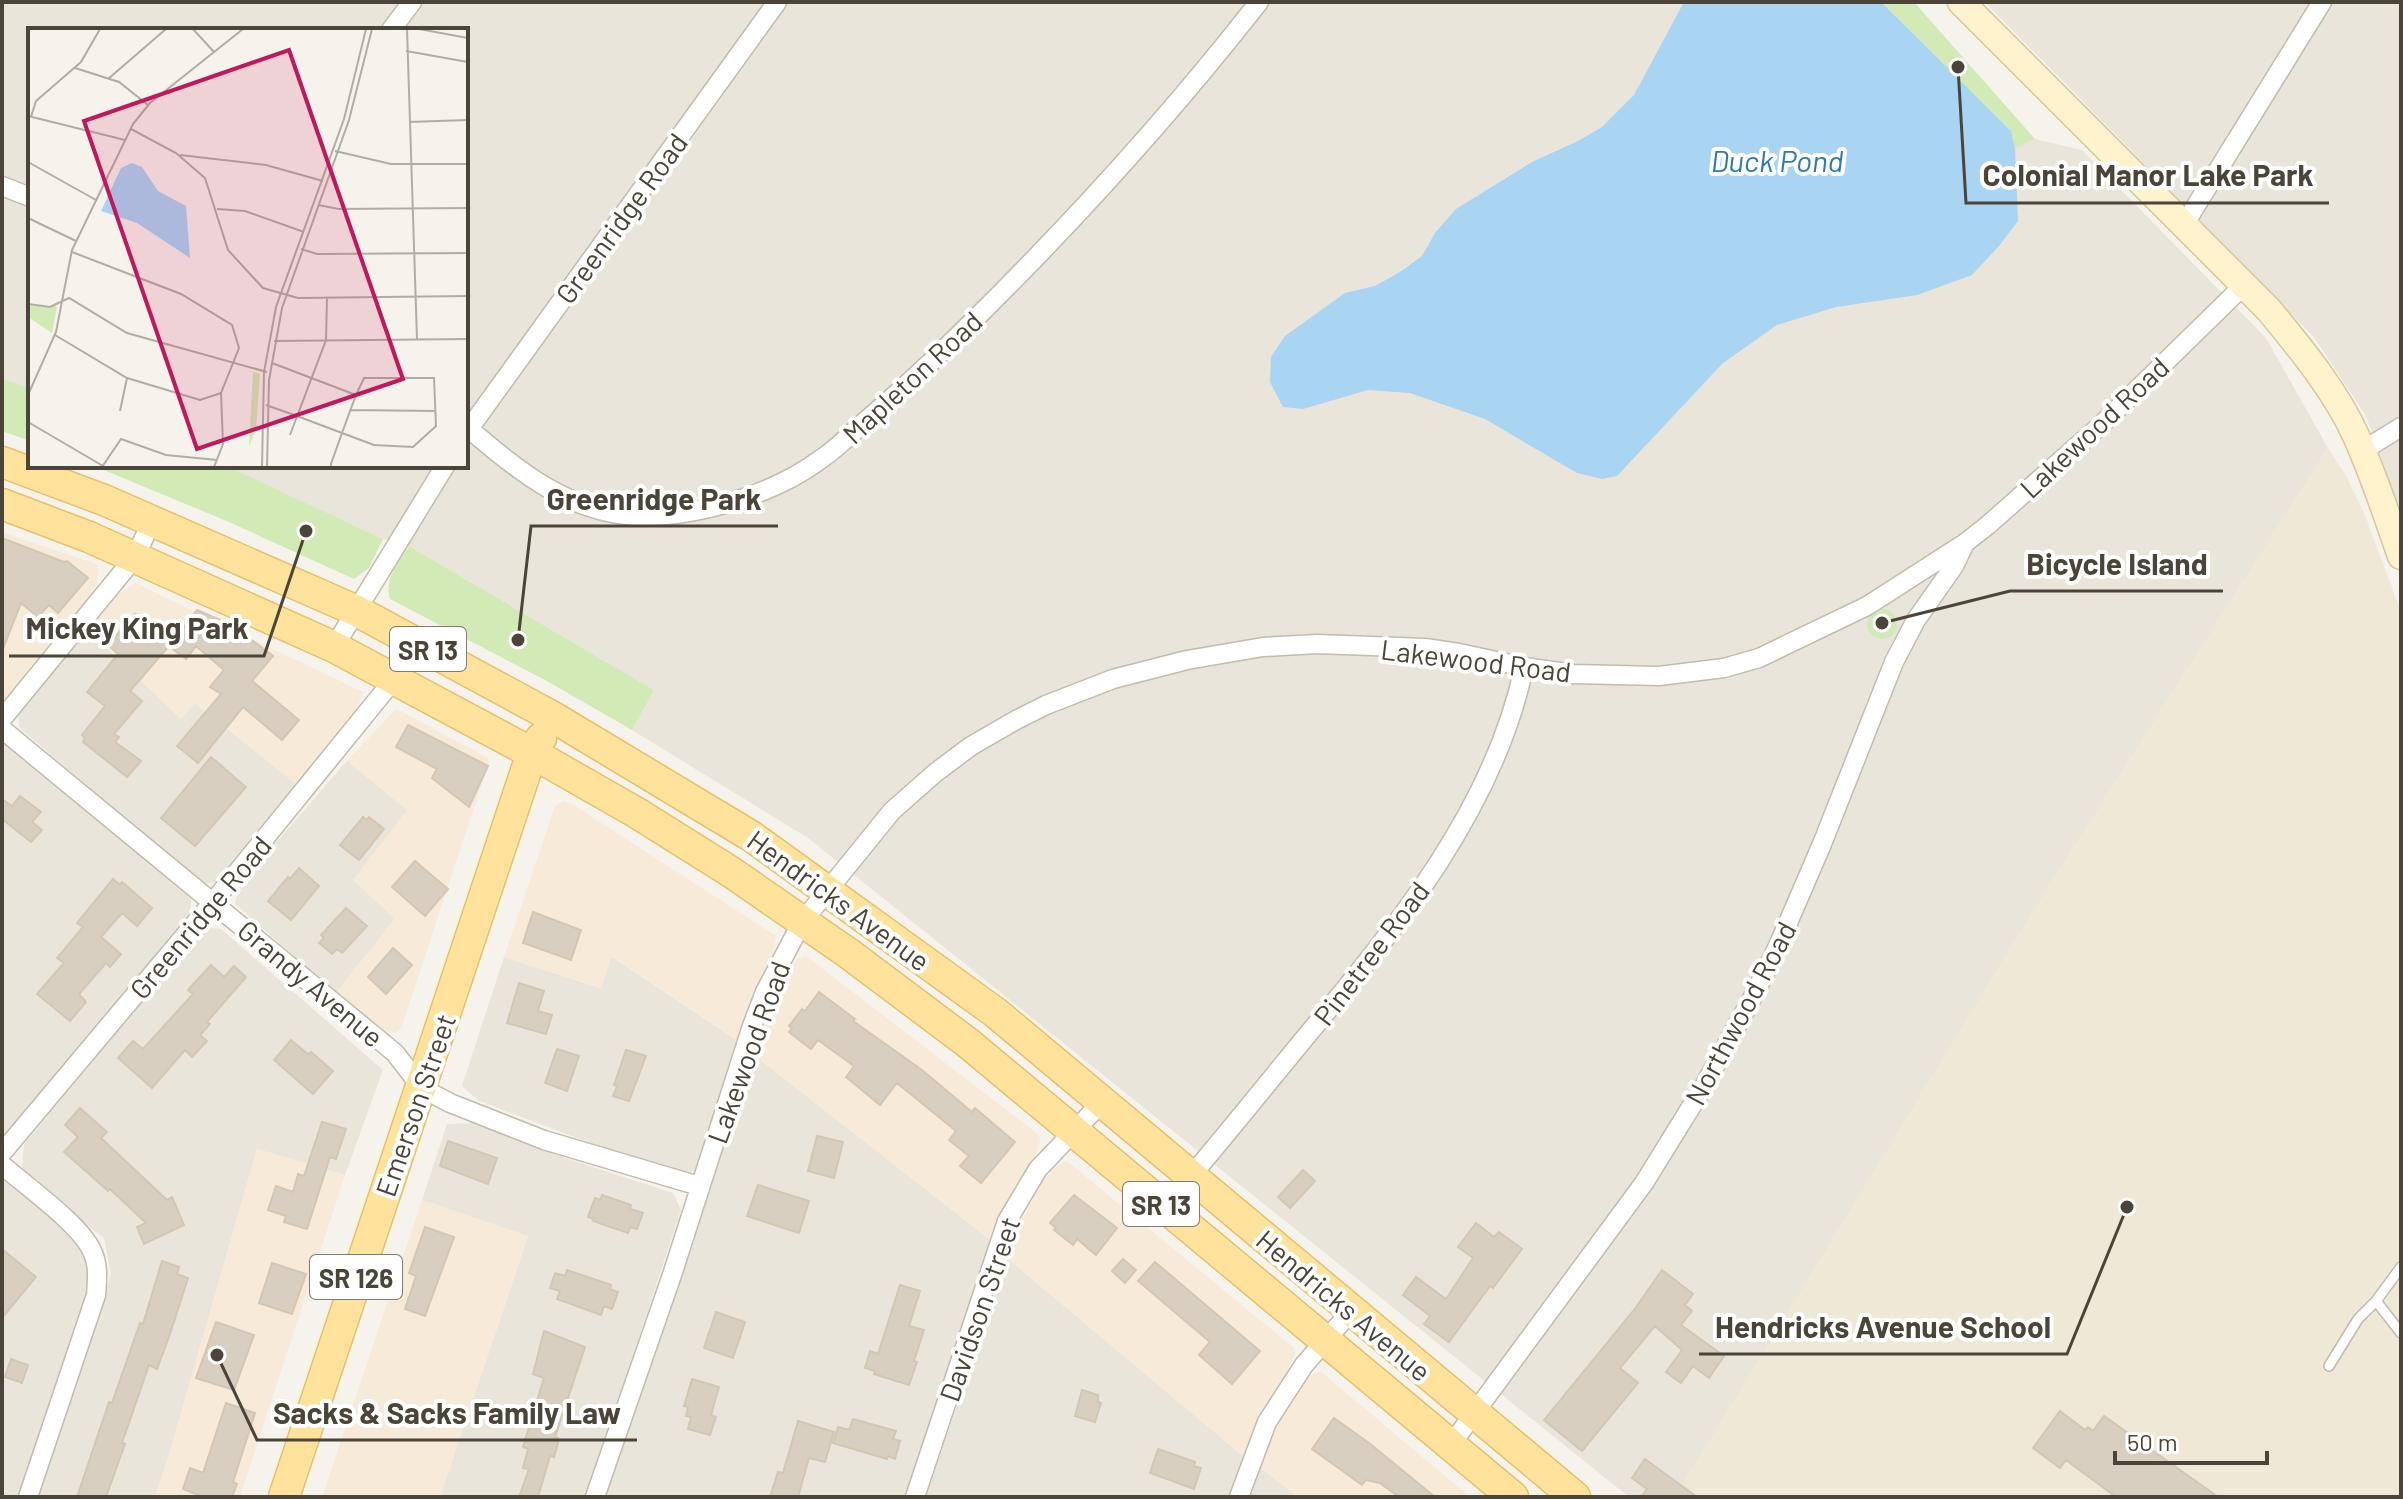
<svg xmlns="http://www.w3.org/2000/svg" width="2403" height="1499" font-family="Barlow,sans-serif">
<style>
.residential{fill:#eae5da}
.commercial{fill:#f7ead8}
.education{fill:#efe8d6}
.green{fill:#d2eab5}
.water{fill:#a9d4f2}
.building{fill:#d8cfc1;stroke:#d3c7b4;stroke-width:2}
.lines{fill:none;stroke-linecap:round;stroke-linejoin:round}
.lane-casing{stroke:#c2bbae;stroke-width:12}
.street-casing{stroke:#c2bbae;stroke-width:21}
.secondary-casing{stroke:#d6c79b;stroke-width:29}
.primary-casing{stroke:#e6c16a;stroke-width:33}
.lane{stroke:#fff;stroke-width:9}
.street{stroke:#fff;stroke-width:18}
.secondary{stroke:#fff3cd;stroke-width:26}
.primary{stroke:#ffe39c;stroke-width:30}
.labels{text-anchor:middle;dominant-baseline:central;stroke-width:8;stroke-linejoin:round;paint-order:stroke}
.shield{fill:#fff;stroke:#817c74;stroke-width:2}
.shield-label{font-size:26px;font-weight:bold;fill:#4b4439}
.street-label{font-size:28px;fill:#4b4439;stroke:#fff}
.water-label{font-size:30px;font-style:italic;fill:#2e7ab2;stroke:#fff}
.inset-road{fill:none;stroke:#b2ada4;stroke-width:2}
.view{fill:#c2185b;fill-opacity:0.15;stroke:#c2185b;stroke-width:4}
.inset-edge{fill:none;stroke:#4b4439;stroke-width:4}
.leader{fill:none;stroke:#4b4439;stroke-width:3}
.callout-dot{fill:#4b4439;stroke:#fff;stroke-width:3}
.callout-label{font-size:30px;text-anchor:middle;font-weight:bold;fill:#4b4439;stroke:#fff;stroke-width:8;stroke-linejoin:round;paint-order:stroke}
</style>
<rect width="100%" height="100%" fill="#f6f3ec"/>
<path class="residential" d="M2,2H1881L2011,131L2015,147L2035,139L2082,150L2266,338L2328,448L1675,1497H1629L808,838L632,730L654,690L409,546L383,539L227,466H466V30H30V388L2,379Z
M1985,2H2401V512L2366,416L2314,337Z
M88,630L181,719L195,703L296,784L220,881L202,885L19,727L18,713Z
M2,742L9,744L191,899V907L189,918L2,1138Z
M347,761L408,810L395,919L336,993L235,904L239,885Z
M204,927L221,929L383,1070L345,1175L257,1149L169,1455L155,1497H37L111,1274L104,1238L21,1176L24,1144Z
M611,956L738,1041L696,1170L678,1176L479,1101L462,1086L504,957L600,988Z
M754,1055L993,1242L907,1497H603Z
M480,1123L519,1138L559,1156L673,1193L681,1210L586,1497H440L528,1236L422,1200L447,1124Z
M2,1178L75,1238L89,1267V1287L20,1497H2Z
M1007,1258L1243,1456L1229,1497H926Z
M1257,1465L1298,1497H1246Z"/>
<path class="commercial" d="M2,532L96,564L99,571L97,583L88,600L2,706Z
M135,583L363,692L355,714L296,784L196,703L181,719L88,630L114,597Z
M396,709L487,757L489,762L401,1029L395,1033H388L336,993L395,919L353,880L407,810L347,761Z
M564,801L572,804L776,936L772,962L738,1041L612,956L601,988L504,957L555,806Z
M806,956L1039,1135L1040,1143L1030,1168L993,1242L754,1055L786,972L796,960Z
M257,1149L345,1175L240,1497H155L169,1455Z
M1067,1161L1295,1349V1355L1286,1376L1261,1414L1243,1456L1007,1258L1015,1233L1042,1183L1053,1168Z
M422,1200L528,1236L440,1497H322Z
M1320,1371L1470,1497H1298L1257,1465L1293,1393L1304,1379Z"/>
<path class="education" d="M2328,448L2346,476L2364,513L2401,612V1497H1675L2030,916Z"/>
<path class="green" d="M1881,2H1914L2035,139L2015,148L2011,131Z
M2,379L30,388V441L2,431Z
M94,466H227L383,539L369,568L354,579L229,522Z
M409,546L654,690L632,730L545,680L390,599C384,579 398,563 409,546Z
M1867 624a15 15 0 1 1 30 0a15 15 0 1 1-30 0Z"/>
<path class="water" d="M1684,2H1881L2011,131L2015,148L2018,221L1999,246L1972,275L1917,295L1836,307L1777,325L1723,363L1617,476L1602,479L1577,473L1485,419L1410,393L1368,390L1303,409L1283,407L1270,382L1271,357L1285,336L1345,293L1375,286L1400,272L1422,256L1435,233L1456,209L1532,162L1578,141L1602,127L1634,95Z"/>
<path class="building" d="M2,538L64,562L67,561L88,578L58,613L49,605L38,617L21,603L3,649Z
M197,610L232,625L273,656L252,681L299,720L282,740L243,707L198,763L177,746L221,694L210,687L224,670L196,646L186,659L169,646L130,691L142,701L114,734L119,737L115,742L141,761L127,777L83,742L85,738L82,735L105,706L87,692L118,654L108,645L135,614L180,632Z
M408,725L488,766L469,807L432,778L437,769L396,747Z
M211,757L246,787L195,846L161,818Z
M20,796L41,812L32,822L42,830L31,842L2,819V799L12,806Z
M363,817L366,820L369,817L384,829L359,860L340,845Z
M415,861L448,889L425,916L392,887Z
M299,868L319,886L291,920L268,901L288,877L290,879Z
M113,879L120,885L122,882L152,908L137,926L122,913L101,937L121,954L110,967L106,963L79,994L86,1002L70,1021L37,994L64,963L57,958L83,927L77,923Z
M346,908L367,926L342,953L337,949L332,954L319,943L324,938L321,935Z
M533,912L581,930L571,960L523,943Z
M393,948L412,965L386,994L368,977Z
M211,965L224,977L234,966L246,977L207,1022L210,1024L200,1035L207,1041L192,1057L185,1050L152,1088L118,1058L133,1041L143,1049L193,994L188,990Z
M519,983L544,991L538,1011L552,1015L546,1034L507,1023Z
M819,992L855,1019L853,1021L922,1070L972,1112L975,1108L1015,1142L981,1183L960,1166L969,1156L949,1140L956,1131L897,1083L880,1105L846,1077L854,1066L818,1040L811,1049L789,1032L792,1028L789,1026L802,1009L805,1011Z
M291,1040L308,1054L311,1052L333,1071L313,1094L274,1060Z
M557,1049L579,1056L567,1091L545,1083Z
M626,1050L646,1056L629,1101L613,1096L617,1086L614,1085Z
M80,1108L107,1132L101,1138L167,1200L172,1197L184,1225L144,1244L137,1227L146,1223L110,1189L108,1191L64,1152L78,1137L65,1125Z
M322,1122L346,1129L336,1159L330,1157L307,1229L284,1222L286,1216L268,1210L276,1186L293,1192L298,1174L304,1176Z
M817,1136L843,1142L834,1178L808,1171Z
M448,1141L497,1158L488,1184L440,1166Z
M1303,1170L1315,1181L1290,1208L1278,1197Z
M758,1185L809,1201L799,1233L747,1216Z
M602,1195L631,1205L630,1209L643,1213L637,1229L630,1227L628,1233L593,1221L594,1219L588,1217L595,1198L600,1200Z
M1074,1195L1117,1228L1096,1255L1077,1239L1073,1245L1054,1230L1056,1228L1050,1223Z
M1476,1223L1494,1237L1499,1232L1522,1249L1493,1288L1490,1286L1449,1342L1424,1324L1430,1316L1403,1295L1416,1277L1446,1299L1473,1258L1458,1247Z
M425,1227L454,1237L425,1316L405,1309L416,1276L409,1273Z
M2,1249L36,1277L2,1318Z
M1123,1259L1136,1270L1125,1283L1112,1271Z
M162,1261L179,1267L177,1274L188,1278L170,1334L157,1369L149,1365L122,1443L125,1444L106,1497H77L109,1402L112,1403L140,1323L143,1324Z
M1155,1262L1260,1351L1232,1384L1199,1355L1210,1342L1138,1281Z
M272,1263L306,1274L292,1314L259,1303Z
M567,1270L611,1285L610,1289L618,1292L612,1309L604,1306L601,1315L557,1299L560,1291L550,1288L555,1273L565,1276Z
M1662,1270L1693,1294L1685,1305L1692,1311L1681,1325L1724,1356L1709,1378L1693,1366L1681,1383L1666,1372L1682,1350L1655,1326L1620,1368L1638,1383L1582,1451L1544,1420L1634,1310Z
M900,1285L920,1291L909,1326L924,1330L914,1361L917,1362L909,1385L874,1374L875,1371L865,1368L870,1351L878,1354Z
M716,1312L745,1322L733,1358L704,1348Z
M216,1322L254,1335L234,1390L196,1378Z
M544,1331L585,1347L555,1437L558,1438V1443L554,1457L550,1456L538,1497H519L529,1469L523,1468L528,1449L523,1447L544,1378L533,1374Z
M11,1359L28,1365L22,1383L5,1377Z
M692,1379L719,1387L711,1415L716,1417L710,1435L688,1429L691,1417L686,1416L688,1407L684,1406Z
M1082,1390L1098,1395V1402L1101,1403L1095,1422L1075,1416Z
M226,1403L255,1413L233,1482L237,1484L232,1497H203L183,1489L190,1468L203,1473Z
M2060,1411L2085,1430L2088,1427L2093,1431L2104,1416L2218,1497H2116L2066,1460L2060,1468L2033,1448Z
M1334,1418L1369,1443L1435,1497H1399L1380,1483L1366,1480L1362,1485L1312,1449Z
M853,1419L896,1431L893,1439L900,1441L895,1459L888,1456L887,1459L833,1443L838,1427L849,1430Z
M798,1421L834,1432L825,1462L809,1458L798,1497H770L778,1472L783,1473Z
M1158,1449L1195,1462L1194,1466L1201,1468L1194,1489L1150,1473Z
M1645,1459L1697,1497H1641L1647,1489L1632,1478Z"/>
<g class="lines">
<g class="lane-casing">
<path id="lane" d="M2401,1267L2376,1301L2401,1333
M2329,1366L2358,1319L2376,1301"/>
</g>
<g class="street-casing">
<path id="street" d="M391,30L412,2
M2,186L30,197
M2184,225L2322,2
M466,426C516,470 574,517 645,516C701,516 776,493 821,459C836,449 849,436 862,424C902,390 940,354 977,317C1078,217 1172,113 1259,2
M466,433L777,2
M2362,451L2401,427
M334,647L445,466
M2,719L135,557L152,521
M2,729L395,1053L422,1088L450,1103L544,1140L699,1186
M2,1153L213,902L395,678
M2,1165C26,1186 81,1225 92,1251C99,1265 97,1280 96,1295L28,1497
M1165,1207C1212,1152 1258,1095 1304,1039C1395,929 1494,810 1524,667
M1450,1446L1644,1183L1704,1086L1755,993L1778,946L1822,844L1894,662L1916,620L1954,566L1965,543
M595,1497L672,1275L752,1026L765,992L802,922L892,811L935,773L971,746L1016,720L1046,705L1113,679L1187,660L1263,647L1317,644L1425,648L1459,653L1524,667L1573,674L1659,676L1724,668L1759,658L1867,606L1965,543L1988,525L2101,425L2244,285
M915,1497L1007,1221L1038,1169L1103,1101
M1239,1497L1267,1422L1304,1365L1352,1310"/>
</g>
<g class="secondary-casing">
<path id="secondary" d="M1961,2L2269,310C2301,349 2336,391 2357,438C2374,476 2387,516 2401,556"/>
</g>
<g class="primary-casing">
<path id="primary" d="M2,462L104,500L357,611L553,717L751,836L996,1013L1575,1497
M2,504L89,537L334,647L532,753L637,813L731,872L848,953L968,1043L1513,1497
M284,1497L532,753L541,738"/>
</g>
<use href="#lane" class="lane"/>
<use href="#street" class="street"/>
<use href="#secondary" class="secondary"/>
<use href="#primary" class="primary"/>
</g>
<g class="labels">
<g class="shield">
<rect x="390" y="627" width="76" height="44" rx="6"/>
<rect x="1123" y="1182" width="76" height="44" rx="6"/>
<rect x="310" y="1255" width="92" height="44" rx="6"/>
</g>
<g class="shield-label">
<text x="428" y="649">SR 13</text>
<text x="1161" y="1204">SR 13</text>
<text x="356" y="1277">SR 126</text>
</g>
<g class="street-label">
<text transform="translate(621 218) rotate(-54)">Greenridge Road</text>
<text transform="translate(912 377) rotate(-43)">Mapleton Road</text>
<text transform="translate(2094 427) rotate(-43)">Lakewood Road</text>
<text transform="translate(1476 660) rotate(7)">Lakewood Road</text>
<text transform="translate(839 900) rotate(36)">Hendricks Avenue</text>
<text transform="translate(200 917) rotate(-50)">Greenridge Road</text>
<text transform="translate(1371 953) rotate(-53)">Pinetree Road</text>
<text transform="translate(311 983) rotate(40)">Grandy Avenue</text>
<text transform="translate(1740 1013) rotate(-62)">Northwood Road</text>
<text transform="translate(748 1052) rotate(-70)">Lakewood Road</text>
<text transform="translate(415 1105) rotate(-71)">Emerson Street</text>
<text transform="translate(1344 1305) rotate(40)">Hendricks Avenue</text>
<text transform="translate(979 1309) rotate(-71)">Davidson Street</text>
</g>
<g class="water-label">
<text x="1777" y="160">Duck Pond</text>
</g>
</g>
<g transform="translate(28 28)">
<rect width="440" height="440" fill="#f6f3ec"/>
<path d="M0,278H29L24,305L0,289ZM225,344L232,346L228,402L221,418Z" fill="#d2eab5"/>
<path d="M104,135L114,139L130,163L158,178L162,230L109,195L73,183L93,140Z" fill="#a9d4f2"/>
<path class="inset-road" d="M165,1L186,24M379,1L389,311M391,1L440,10M378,23L440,34M47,40L91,54L120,77M80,51L138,1M0,88L97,112M3,89L8,73L53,34L72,1M381,94L440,92M103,101L148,125L177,150L200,222L235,260L270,270L440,268M307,123L363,136H440M152,127L238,137L295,153M0,134L68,172M290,177L311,181L440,180M189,181L217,183L276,204M0,190L48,213M273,221L289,226L440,225M44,224L153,266L204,297L211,320L193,365L195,416L186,439M0,276L22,279L41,270L99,305L239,344M27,307L99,350L172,372L193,365M246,313L440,311M244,335L328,367M0,367L28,304L44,222L105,96L122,75L215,1M238,377L269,388L314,405L346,417L385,419L408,398L406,350H336L328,367L314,405L303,436V439M323,382L408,383M92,383L99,350M0,394L75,438M262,407L298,312L299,270M74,439L93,411L138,427L189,432M234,439L236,344L248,279L316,91L338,1M239,439L241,352L254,280L321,92L344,1"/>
<path class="view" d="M261,22L375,351L169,421L56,93Z"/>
<rect width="440" height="440" class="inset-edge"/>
</g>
<path class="leader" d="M1958 67L1966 203H2329M518 640L531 526H778M1882 623L2010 591H2223M306 531L264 656H9M2127 1207L2067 1354H1699M217 1355L257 1440H637"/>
<g class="callout-dot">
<circle cx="1958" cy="67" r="8"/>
<circle cx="518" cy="640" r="8"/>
<circle cx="1882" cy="623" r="8"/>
<circle cx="306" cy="531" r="8"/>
<circle cx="2127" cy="1207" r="8"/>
<circle cx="217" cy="1355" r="8"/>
</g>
<g class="callout-label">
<text x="2148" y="186">Colonial Manor Lake Park</text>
<text x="654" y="510">Greenridge Park</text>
<text x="2117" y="575">Bicycle Island</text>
<text x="137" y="639">Mickey King Park</text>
<text x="1883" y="1338">Hendricks Avenue School</text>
<text x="447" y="1424">Sacks &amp; Sacks Family Law</text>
</g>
<rect width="2403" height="1499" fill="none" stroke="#4b4439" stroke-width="8"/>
<path d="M2115 1451v12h152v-12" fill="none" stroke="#4b4439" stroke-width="4"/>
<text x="2127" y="1451" font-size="24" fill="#4b4439" stroke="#ffffff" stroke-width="6" paint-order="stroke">50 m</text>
</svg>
